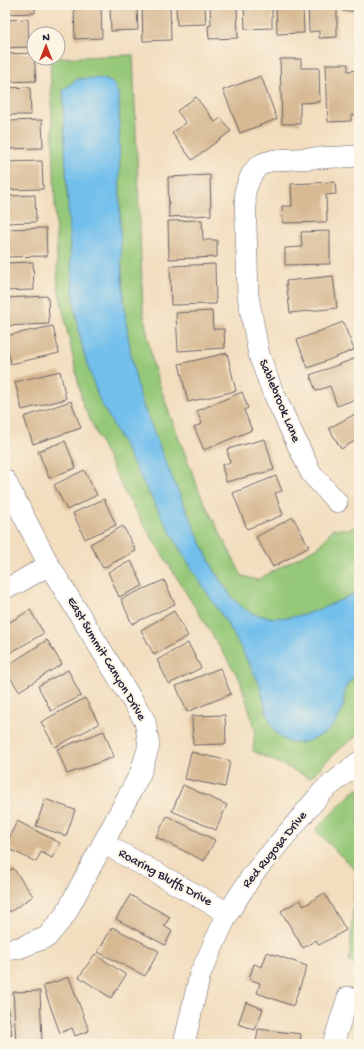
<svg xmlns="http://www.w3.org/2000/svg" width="364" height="1049" font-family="'Gochi Hand',sans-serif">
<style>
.green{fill:#95c878;stroke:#5c755a}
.water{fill:#72bfec;stroke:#4a7094}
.building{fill:#d7b993}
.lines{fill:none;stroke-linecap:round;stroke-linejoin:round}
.minor-casing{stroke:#6b6369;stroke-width:22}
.minor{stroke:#fff;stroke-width:21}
.labels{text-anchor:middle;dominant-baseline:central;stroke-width:4;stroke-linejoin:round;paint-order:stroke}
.street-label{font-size:13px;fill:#22223b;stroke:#fcf5e5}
</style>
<rect width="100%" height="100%" fill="#fcf5e5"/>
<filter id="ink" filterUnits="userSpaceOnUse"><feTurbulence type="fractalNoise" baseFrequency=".025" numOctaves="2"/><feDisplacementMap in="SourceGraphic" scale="8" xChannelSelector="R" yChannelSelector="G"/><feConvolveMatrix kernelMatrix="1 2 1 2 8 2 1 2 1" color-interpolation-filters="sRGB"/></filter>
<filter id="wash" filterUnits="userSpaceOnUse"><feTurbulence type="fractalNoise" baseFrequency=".012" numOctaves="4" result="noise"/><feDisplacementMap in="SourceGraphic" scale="16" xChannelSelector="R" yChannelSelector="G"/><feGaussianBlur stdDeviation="0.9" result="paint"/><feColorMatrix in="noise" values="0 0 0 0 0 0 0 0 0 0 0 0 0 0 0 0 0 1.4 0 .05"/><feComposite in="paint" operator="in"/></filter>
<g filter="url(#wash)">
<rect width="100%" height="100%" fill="#f2ddbe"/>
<path class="green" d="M133,55L143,310L153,365L170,415L202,498L242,576L257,580L321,545L332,529C341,529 351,530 359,525V734L337,751L310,778L253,751L255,729L240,680L125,494L83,405L58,287L50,58Z
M359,788V965L349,962L356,871L315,830L351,794Z"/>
<path class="water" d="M77,79C88,79 106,75 114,85C116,88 117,93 119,97C121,193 115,294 138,388C141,404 149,419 155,435C167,467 181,498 195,529C205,553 227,603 252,613C289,627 327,607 359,591V673C351,678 345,685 344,694C344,698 344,702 343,706C340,720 330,732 317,737C310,740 304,743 297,743C267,742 267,705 259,684C256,676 251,668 247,660C230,624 206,593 186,559C155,507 128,452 99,399C94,384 88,369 84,353C71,306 71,257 68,209C66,169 64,130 63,90Z"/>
<g id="blocks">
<path class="building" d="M5,5H35V13L5,14Z
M84,5H101L102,38L75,39L74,8H84Z
M110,5H137L138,30L111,31Z
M142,5H170L171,40L143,41Z
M176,5H205L206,24L177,25Z
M210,5H237L238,38L209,39L208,26L211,25Z
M244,5H272V28L245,29Z
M276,5H303L304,33L277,34Z
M308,5H337V37L319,38V31L309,32Z
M342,5H359V11H342Z
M28,19L29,47L5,48V20Z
M34,53L36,81L5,82V54Z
M280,59H301V68H319L320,102L300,103V124H282Z
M326,64H348V71L359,70V115H351V121L328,122Z
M261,76L277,119L240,133L223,90Z
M30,87L31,115H5V88Z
M196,97L215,122L221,118L231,131L192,160L172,133L186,123L177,111Z
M42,120L43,148L5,149V121Z
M42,161L43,189L5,190V162Z
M210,175L211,215L169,217L168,177Z
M335,182L336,194L326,195L327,222L283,223L282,206H292L291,184Z
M35,195L36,222L5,223V196Z
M202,220L203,240H217V257L169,259L168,221Z
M46,228L47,256L5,257V229Z
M330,231V264L285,265V248L302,247L301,232Z
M33,262L34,290L5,291V263Z
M215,264L216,304L171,305L170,266Z
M333,276L337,308L290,313L286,281Z
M48,296L49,324L5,326V298Z
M212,311L213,329H224L225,348L178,351L176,313Z
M343,322L354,350L308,368L297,340Z
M53,326L59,353L11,364L5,336Z
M227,353L236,391L188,402L179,364Z
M359,357V398L337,406L330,386L316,391L310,375Z
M60,371L66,399L22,410L15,382Z
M242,392L248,408L244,410L252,430L204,450L194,427L202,424L197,411Z
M71,401L81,428L33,444L24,417Z
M359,412V449L355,441L341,449L329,428Z
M265,439L274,470L226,482L222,465L230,463L227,449Z
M65,441L76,468L49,478L38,451Z
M84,470L97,495L67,510L54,485Z
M276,476L282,491L275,493L283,515L247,529L233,493Z
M104,499L116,525L85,539L73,513Z
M293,517L309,547L273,567L256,537Z
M123,526L136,551L103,568L90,544Z
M131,561L143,586L119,597L108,572Z
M164,580L175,604L132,624L121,599Z
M30,610L44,633L5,656V625Z
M174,611L188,636L154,655L141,630Z
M47,640L62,664L19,691L5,669V667Z
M188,643L201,668L169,684L157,660Z
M220,668L231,694L187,712L176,686Z
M68,670L81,696L51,711L38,686Z
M85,698L99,724L55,747L41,722Z
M225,715L226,744L193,745L192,716Z
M104,731L114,757L67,774L57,749Z
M191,752L230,761L225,787L185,779Z
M183,785L227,805L216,830L172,811Z
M45,799L75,810L66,836L36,826Z
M167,816L215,840L204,861L156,837Z
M17,821L60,843L52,858L41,852L36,862L5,847Z
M13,868L33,896L10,912L5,905V874Z
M324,893L346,930L319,945L316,940L303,948L281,911L300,900L304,906Z
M130,895L170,917L164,926L172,931L165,945L116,919Z
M112,927L159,951L145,976L98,952Z
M267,952L307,966L293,1006L257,993L260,983L249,979L254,964L262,967Z
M95,954L126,975L111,998L79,977Z
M69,977L89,1031L75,1036L72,1028L60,1033L43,986Z
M40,991L42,1042L16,1043L13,992Z
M5,996H6L12,1034L5,1035Z
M246,1002L263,1009L255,1030L238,1024Z
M258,1029L301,1034L300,1044H256Z"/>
</g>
</g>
<g filter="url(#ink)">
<use href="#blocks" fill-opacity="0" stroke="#6b6369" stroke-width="1"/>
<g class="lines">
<g class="minor-casing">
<path id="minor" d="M5,480L49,565L145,721L149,746L140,774L65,915L47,937L19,948L5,950
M337,502L311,473L272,390L259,355L248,296L245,192C248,182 252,169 262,164C265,162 271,161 275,160L359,156
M5,588L16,584L49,565
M103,843L228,913
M184,1044L200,974L228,913L253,874L323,791L359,762
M333,1044L348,997"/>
</g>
<use href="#minor" class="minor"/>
</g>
</g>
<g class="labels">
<g class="street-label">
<text transform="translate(279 401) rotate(67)">Sablebrook Lane</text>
<text transform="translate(106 659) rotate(59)">East Summit Canyon Drive</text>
<text transform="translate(275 850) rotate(-51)">Red Rugosa Drive</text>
<text transform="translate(165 878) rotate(29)">Roaring Bluffs Drive</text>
</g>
</g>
<rect width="364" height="1049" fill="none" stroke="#fcf5e5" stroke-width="20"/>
<g transform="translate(46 46)"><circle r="19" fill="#fcf5e5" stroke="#a5a1a1"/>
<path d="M0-3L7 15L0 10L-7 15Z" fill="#c8321e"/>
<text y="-6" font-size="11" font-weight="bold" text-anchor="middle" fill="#22223b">N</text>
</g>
</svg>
